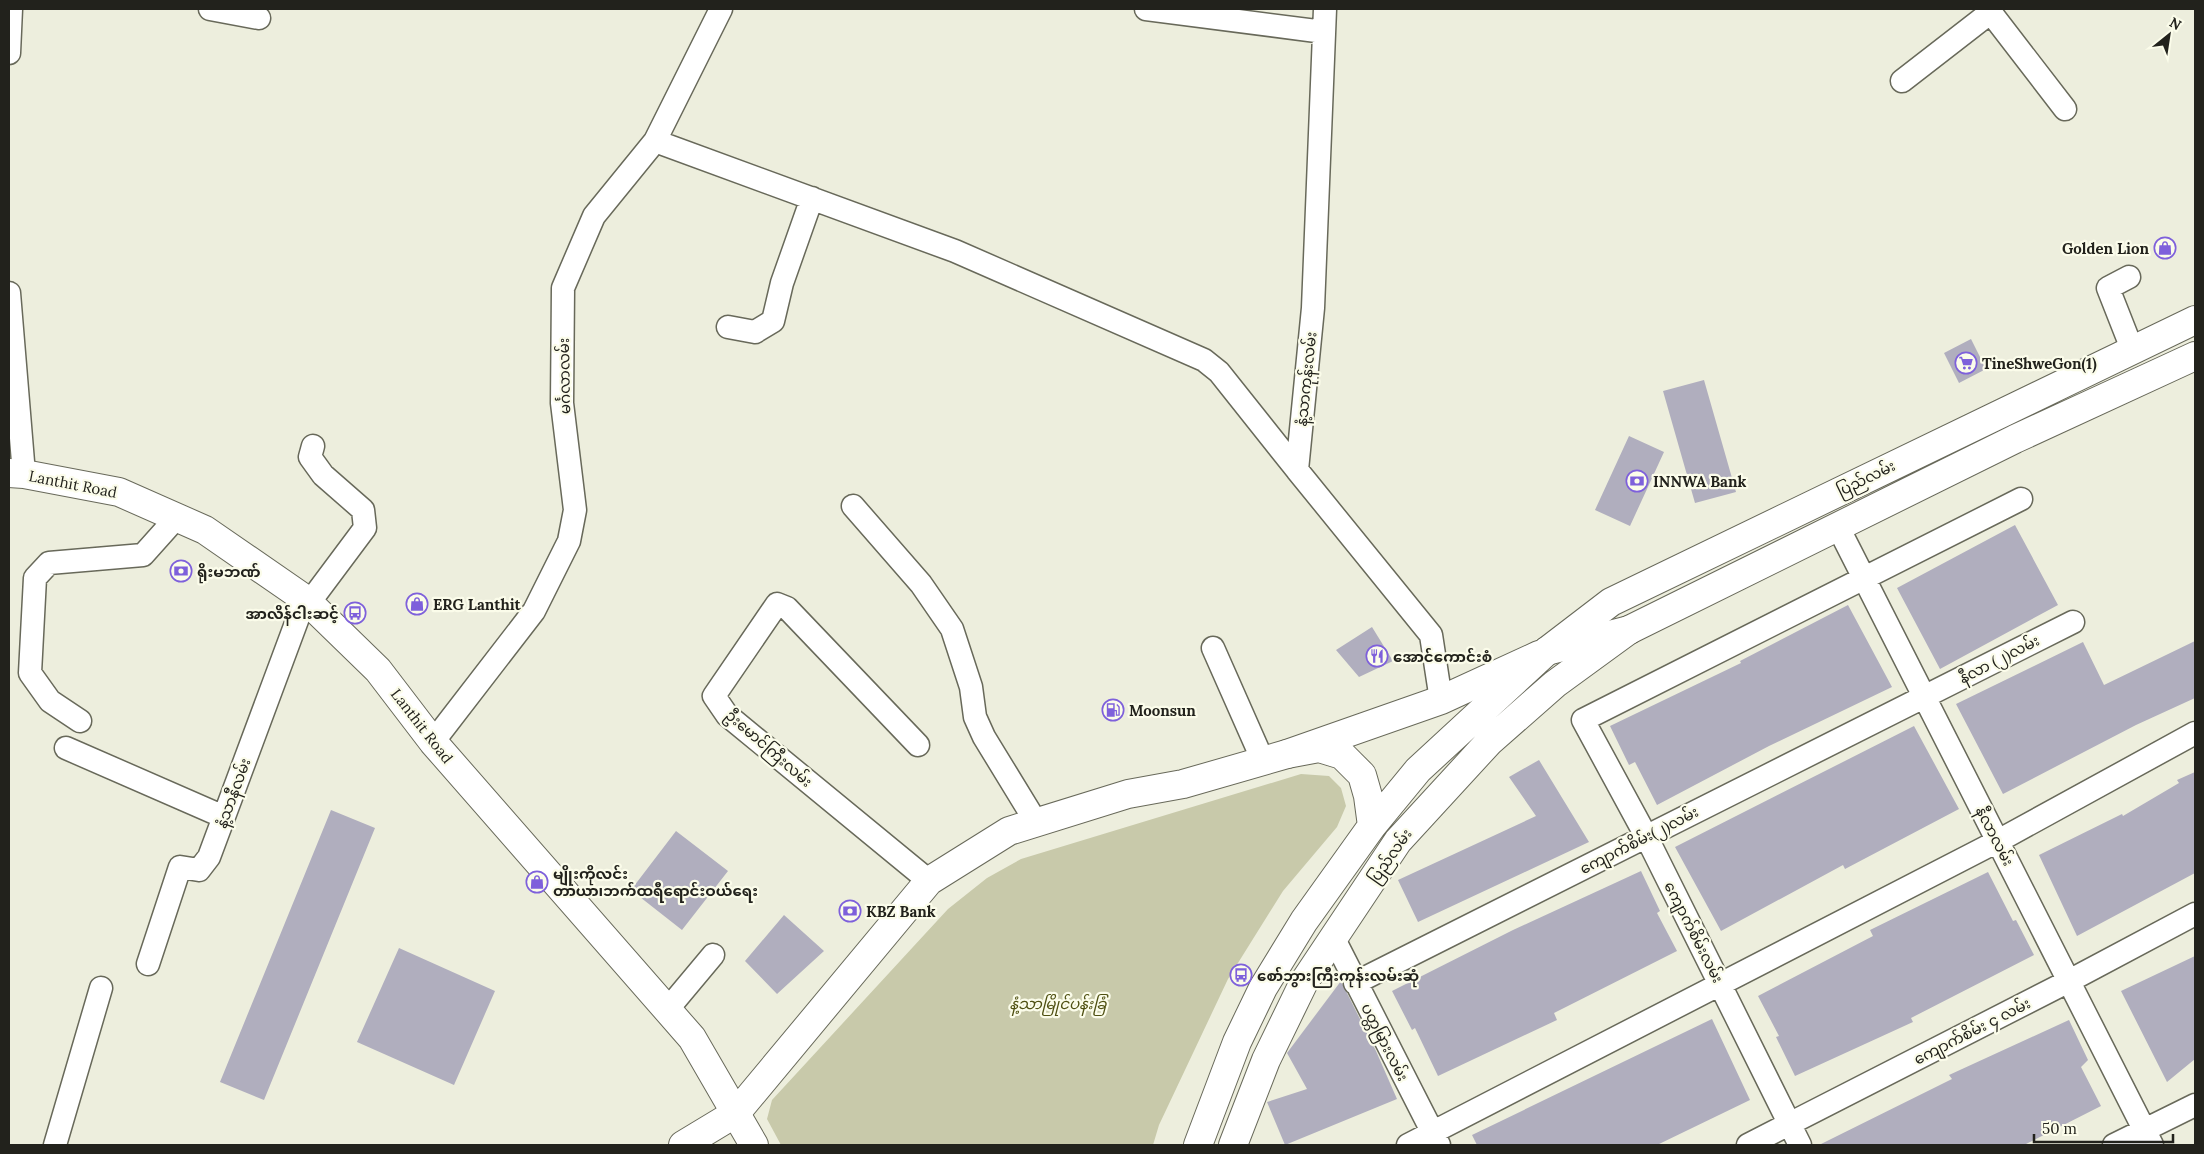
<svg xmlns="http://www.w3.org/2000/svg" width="2204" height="1154" font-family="Lora,'Noto Sans Myanmar',serif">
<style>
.green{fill:#c8c9aa}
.building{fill:#b0aebe}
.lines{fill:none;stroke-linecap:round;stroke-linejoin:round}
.street-casing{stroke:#68695a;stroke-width:25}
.secondary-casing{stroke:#68695a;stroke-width:30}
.primary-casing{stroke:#68695a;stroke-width:30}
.highway-casing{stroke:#68695a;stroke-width:30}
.street{stroke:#fff;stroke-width:22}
.secondary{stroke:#fff;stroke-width:28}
.primary{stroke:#fff;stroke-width:28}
.highway{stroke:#fff;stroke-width:28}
.labels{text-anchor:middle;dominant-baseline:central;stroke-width:4.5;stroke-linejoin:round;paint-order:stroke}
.poi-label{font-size:15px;font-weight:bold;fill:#22221c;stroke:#fbfcea;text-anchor:start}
.street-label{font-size:15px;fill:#22221c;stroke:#fbfcea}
.park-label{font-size:15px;font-style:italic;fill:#4f5012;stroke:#fbfcea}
</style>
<rect width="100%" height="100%" fill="#edeedd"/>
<path class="green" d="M1301,774L1329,776L1341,788L1346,806L1337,827L1283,891L1228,979L1159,1125L1153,1145H781L767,1119L772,1100L948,909L987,878L1021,859Z"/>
<path class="building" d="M1971,339L1986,369L1959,383L1944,353Z
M1704,380L1736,492L1695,503L1663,391Z
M1629,436L1664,452L1630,526L1595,510Z
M2015,525L2058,605L1940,669L1897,588Z
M1848,605L1892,687L1769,746L1657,805L1635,762L1629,765L1610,726L1741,663L1740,661Z
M1372,627L1393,661L1359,677L1336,650Z
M2195,641V698L2136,725L2003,794L1956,704L2083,642L2104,685Z
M1914,726L1959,809L1845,869L1843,865L1721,931L1675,847Z
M1539,760L1589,842L1418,922L1398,880L1536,816L1509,777Z
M2195,772V873L2077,936L2039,855L2122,814L2123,816L2179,783L2177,780Z
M331,810L375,828L264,1100L220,1082Z
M676,831L728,871L682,930L631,890Z
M1641,871L1660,911L1657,913L1677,951L1554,1013L1557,1020L1438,1076L1415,1028L1412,1030L1392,991L1513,930Z
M1988,872L2013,921L2016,920L2034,955L1911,1018L1913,1022L1795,1076L1776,1037L1779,1036L1758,996L1873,936L1870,930Z
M784,915L824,951L777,994L745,961Z
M399,948L495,991L454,1085L357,1042Z
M2195,956V1059L2167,1082L2121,991Z
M1341,981L1376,1051L1397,1099L1285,1145L1267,1102L1307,1089L1287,1053Z
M1712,1019L1750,1100L1657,1145H1477L1472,1135Z
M2069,1020L2088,1060L2081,1067L2101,1106L2024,1145H1819L1952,1079L1949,1075Z"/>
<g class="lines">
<g class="street-casing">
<path id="street" d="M210,9L259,18
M1146,9L1324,32
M1325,9L1313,308L1297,470L1431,635L1441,700
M1988,9L2065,109
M9,53L11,9
M1902,81L1991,12
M655,141L955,251L1204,360L1219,372L1297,470
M2129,277L2108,288L2132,349
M9,293L24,474
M728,327L755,332L773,321L782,283L812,198
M853,506L921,584L952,629L971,687L975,717L984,737L1036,822
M1838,527L2152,1145
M309,603L365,528L363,510L323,475L310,457L313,446
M1213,648L1263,761
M80,721L50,701L30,673L35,578L49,563L143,555L177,517
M433,742L534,611L569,541L575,510L562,403L563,288L594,216L655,141L721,9
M918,745L787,608L777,604L714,696L727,715L929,881
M66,748L224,817
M1334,939L1439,1145
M148,964L180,867L199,870L209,857L305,599
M1355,983L2073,622
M667,1010L713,955
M55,1145L101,988
M1408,1145L1998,841L2195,733
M1748,1145L2069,981L2195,914
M1800,1145L1646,836L1583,720L2021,499
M2114,1145L2195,1105"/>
</g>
<g class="secondary-casing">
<path id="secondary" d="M683,1145L736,1113L929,881L1009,831L1128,794L1183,784L1287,754L1441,700L1539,655"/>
</g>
<g class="primary-casing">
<path id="primary" d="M9,473L24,474L119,492L205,530L305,599L378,670L433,742L692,1038L754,1145
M1547,651L1629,630"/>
</g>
<g class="highway-casing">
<path id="highway" d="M1287,754L1319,748L1342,755L1362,775L1368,796L1372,826
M1198,1145L1237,1042L1263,988L1304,921L1372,826L1418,770L1547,651L1611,602L2195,320
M1233,1145L1266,1060L1304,982L1398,841L1489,742L1555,684L1629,630L2015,439L2195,356"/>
</g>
<use href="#street" class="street"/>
<use href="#secondary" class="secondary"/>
<use href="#primary" class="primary"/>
<use href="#highway" class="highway"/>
</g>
<defs>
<g id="shop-ring" transform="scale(1.125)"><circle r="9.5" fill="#fbfcea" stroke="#7e60db" stroke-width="1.5"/><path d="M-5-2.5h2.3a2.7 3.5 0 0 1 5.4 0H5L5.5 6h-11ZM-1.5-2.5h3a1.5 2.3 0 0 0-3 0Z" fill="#7e60db"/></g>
<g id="supermarket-ring" transform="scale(1.125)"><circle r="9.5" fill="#fbfcea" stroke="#7e60db" stroke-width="1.5"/><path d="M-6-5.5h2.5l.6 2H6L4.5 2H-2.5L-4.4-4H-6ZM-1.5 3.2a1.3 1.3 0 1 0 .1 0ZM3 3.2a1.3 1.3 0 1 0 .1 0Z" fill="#7e60db"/></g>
<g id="bank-ring" transform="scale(1.125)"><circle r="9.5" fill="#fbfcea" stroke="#7e60db" stroke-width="1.5"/><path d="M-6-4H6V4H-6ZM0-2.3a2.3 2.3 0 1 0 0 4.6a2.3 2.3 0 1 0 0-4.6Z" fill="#7e60db"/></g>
<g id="bus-ring" transform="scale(1.125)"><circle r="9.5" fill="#fbfcea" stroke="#7e60db" stroke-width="1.5"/><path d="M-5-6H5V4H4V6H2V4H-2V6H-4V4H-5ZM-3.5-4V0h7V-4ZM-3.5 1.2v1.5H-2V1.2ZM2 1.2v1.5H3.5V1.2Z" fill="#7e60db"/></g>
<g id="restaurant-ring" transform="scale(1.125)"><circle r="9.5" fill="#fbfcea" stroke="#7e60db" stroke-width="1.5"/><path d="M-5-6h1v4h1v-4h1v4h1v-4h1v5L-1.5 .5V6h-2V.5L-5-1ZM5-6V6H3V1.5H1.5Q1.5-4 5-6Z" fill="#7e60db"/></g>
<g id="fuel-ring" transform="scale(1.125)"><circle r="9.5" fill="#fbfcea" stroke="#7e60db" stroke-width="1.5"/><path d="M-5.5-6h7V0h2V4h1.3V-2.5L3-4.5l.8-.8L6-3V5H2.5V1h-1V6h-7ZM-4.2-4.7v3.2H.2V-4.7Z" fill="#7e60db"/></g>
</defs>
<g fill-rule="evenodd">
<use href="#shop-ring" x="2165" y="248"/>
<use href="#supermarket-ring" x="1966" y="363"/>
<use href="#bank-ring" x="1637" y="481"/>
<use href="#bank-ring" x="181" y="571"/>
<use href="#shop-ring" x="417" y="604"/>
<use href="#bus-ring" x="355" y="613"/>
<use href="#restaurant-ring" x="1377" y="656"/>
<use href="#fuel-ring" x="1113" y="710"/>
<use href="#shop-ring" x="537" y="882"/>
<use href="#bank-ring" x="850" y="911"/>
<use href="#bus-ring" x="1241" y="975"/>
</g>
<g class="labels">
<g class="poi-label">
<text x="2149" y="248" text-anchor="end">Golden Lion</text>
<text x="1982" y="363">TineShweGon(1)</text>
<text x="1653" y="481">INNWA Bank</text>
<text x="197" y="571">ရိုးမဘဏ်</text>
<text x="433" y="604">ERG Lanthit</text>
<text x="339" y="613" text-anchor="end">အာလိန်ငါးဆင့်</text>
<text x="1393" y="656">အောင်ကောင်းစံ</text>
<text x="1129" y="710">Moonsun</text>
<text x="553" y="873">မျိုးကိုလင်း<tspan x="553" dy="17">တာယာ၊ဘက်ထရီရောင်းဝယ်ရေး</tspan></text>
<text x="866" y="911">KBZ Bank</text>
<text x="1257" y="975">စော်ဘွားကြီးကုန်းလမ်းဆုံ</text>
</g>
<g class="street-label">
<text transform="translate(564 376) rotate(-91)">မင်္ဂလာလမ်း</text>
<text transform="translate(1306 379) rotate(-84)">နံ့သာကုန်းလမ်း</text>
<text transform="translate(1866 478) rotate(-26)">ပြည်လမ်း</text>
<text transform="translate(73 484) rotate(11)">Lanthit Road</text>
<text transform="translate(1999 659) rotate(-27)">နီလာ (၂)လမ်း</text>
<text transform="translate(422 726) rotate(52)">Lanthit Road</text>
<text transform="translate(769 748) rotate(41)">ဦးမောင်ကြီးလမ်း</text>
<text transform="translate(233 793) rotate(-70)">နံ့သာနီလမ်း</text>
<text transform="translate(1995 836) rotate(63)">နီလာလမ်း</text>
<text transform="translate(1639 840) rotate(-27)">ကျောက်စိမ်း(၂)လမ်း</text>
<text transform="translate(1390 856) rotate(-55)">ပြည်လမ်း</text>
<text transform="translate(1694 932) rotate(63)">ကျောက်စိမ်းလမ်း</text>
<text transform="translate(1972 1031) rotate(-27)">ကျောက်စိမ်း ၄ လမ်း</text>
<text transform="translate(1385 1042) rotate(63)">ပတ္တမြားလမ်း</text>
</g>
<g class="park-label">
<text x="1058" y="1003">နံ့သာမြိုင်ပန်းခြံ</text>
</g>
</g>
<rect width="2204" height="1154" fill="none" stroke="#22221c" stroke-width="20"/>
<g transform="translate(2169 35) rotate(30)" stroke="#fbfcea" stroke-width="4" paint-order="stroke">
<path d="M0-4L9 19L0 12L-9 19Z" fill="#22221c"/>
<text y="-8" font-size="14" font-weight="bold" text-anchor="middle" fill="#22221c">N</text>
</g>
<path d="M2034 1134v8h139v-8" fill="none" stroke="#22221c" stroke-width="2.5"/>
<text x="2042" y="1134" font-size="15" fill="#22221c" stroke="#fbfcea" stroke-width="4" paint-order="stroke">50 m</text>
</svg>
